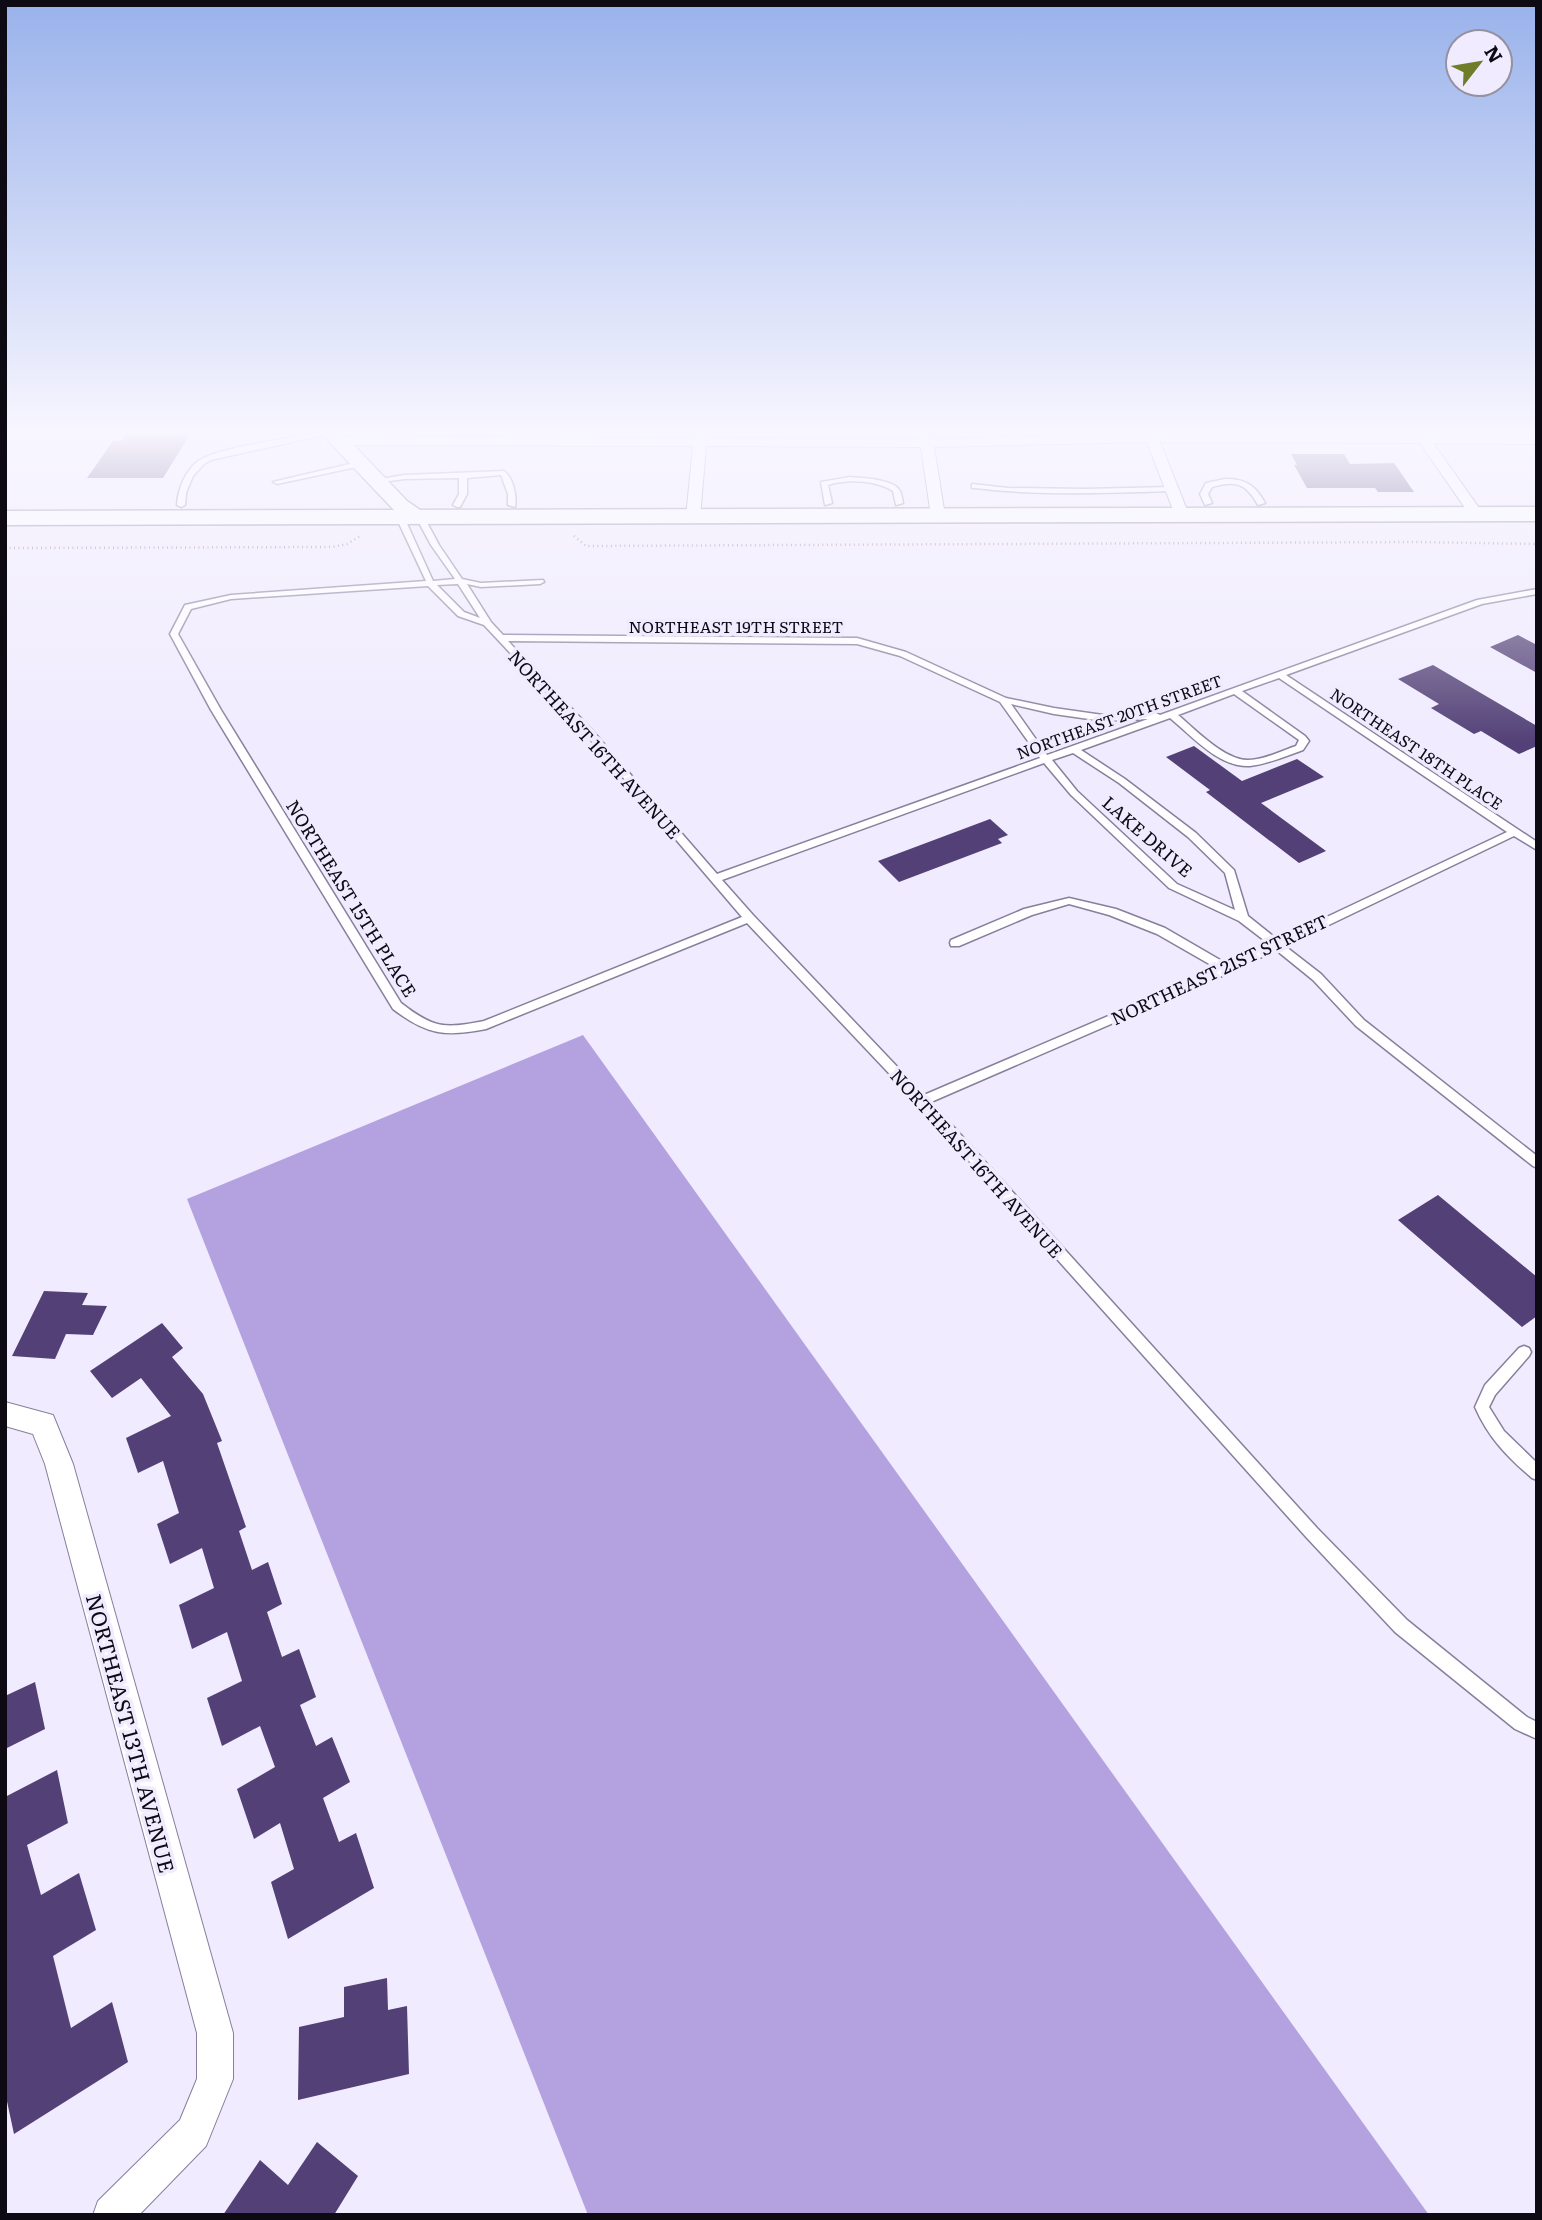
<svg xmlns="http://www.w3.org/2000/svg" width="1542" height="2220" font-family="Literata,serif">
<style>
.forest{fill:#b4a2e0}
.building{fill:#524076}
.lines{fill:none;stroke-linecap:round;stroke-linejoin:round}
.lane-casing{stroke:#877f9b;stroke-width:3}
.street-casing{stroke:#877f9b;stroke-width:2}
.secondary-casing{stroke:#877f9b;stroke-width:3}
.highway-casing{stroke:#877f9b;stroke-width:3}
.path{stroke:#888493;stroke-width:2.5;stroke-dasharray:1 3.5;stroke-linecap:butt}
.lane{fill:#fff;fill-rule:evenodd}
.street{fill:#fff;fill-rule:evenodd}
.secondary{fill:#fff;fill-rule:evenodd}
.highway{fill:#fff;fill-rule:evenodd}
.labels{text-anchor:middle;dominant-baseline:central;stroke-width:7;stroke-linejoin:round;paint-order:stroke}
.far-street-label{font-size:16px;fill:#0d0a14;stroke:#f0ebfe}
.street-label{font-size:18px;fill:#0d0a14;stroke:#f0ebfe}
.near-street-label{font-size:21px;fill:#0d0a14;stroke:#f0ebfe}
</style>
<rect width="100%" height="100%" fill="#f0ebfe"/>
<path class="forest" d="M583,1035L1429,2215H588L187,1199Z"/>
<path class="building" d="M127,433H191L163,478H87L113,441H121Z
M1291,454H1344L1350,464L1394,463L1414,492H1378L1375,488H1307L1294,465H1297Z
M1518,635L1537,645V673L1490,647Z
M1433,665L1537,726V746L1519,754L1481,731L1474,734L1431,708L1439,704L1398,679Z
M1194,746L1242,781L1297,759L1324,777L1261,803L1326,851L1299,863L1206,792L1210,790L1166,757Z
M990,819L1008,835L998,839L1002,843L899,882L878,861Z
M1438,1195L1537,1277V1316L1522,1327L1398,1220Z
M44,1291L88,1293L82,1305L107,1306L93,1335L66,1334L55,1359L12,1356Z
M162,1323L183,1348L172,1357L203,1394L222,1441L217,1443L246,1527L239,1531L252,1570L268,1562L282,1604L267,1612L282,1657L299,1649L316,1697L300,1705L316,1746L332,1737L350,1782L323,1798L339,1842L356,1833L374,1888L288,1939L271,1882L294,1869L280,1823L254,1839L237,1789L275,1767L260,1726L222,1746L207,1698L242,1681L227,1632L192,1649L179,1605L214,1588L202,1548L170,1564L157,1524L179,1513L163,1461L138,1473L126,1438L171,1416L141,1378L112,1398L90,1371Z
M35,1682L45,1729L5,1749V1696Z
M57,1770L68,1823L27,1845L41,1895L79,1873L96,1930L53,1956L71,2028L112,2002L128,2062L14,2134L5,2092V1797Z
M387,1978L388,2010L407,2006L409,2074L298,2100L299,2027L344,2017V1987Z
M317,2142L358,2176L334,2215H223L260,2160L288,2185Z"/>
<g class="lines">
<g class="lane-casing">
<path id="lane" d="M319,433H333L211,460L204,464L193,476L186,493L185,505L181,507L177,505C178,489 185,472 197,462C216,447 293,438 319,433Z
M358,462L362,464L361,466L277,484L273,482Z
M504,471C513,478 517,495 515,507L508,505V494L501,475L467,478V494L460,507H457L453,505L459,494V478L404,479L375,483L371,481L404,475Z
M850,477C862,478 894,479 900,491C902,495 902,499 903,503L896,505L893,491C875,480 847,479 828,485L832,503L825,505L821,482Z
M1225,479C1245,478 1256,486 1265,503L1258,505C1246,483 1236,480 1212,487L1208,494L1212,503L1205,505L1200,494L1206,483Z
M972,484L1008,488L1085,489L1172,487L1176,489L1172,491C1106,493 1040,496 975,488H972Z
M397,515L404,517L433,581L455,579L431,545L416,517L420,515L424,517L439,545L462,579L481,583L543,580L544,582L540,584L481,587L467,584L491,622L503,635L857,638L906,652L1006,698L1054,708L1103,715L1156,713L1160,715L1477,600L1537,589V594L1482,604L1286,675L1537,842V850L1514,836L1285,946L1321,974L1364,1020L1537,1156V1168L1533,1166L1356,1026L1313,980L1276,950L1231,972L931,1102L1317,1528L1407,1620L1527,1717L1537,1722V1739L1515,1729L1395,1632L1307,1538L918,1104L747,923L486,1029C445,1037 427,1035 393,1009L211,710L170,634L185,605L231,595L426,581L396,517ZM458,584L480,618L464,612L437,585ZM428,586L458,616L484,625L585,733L742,917L484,1021C444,1029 433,1028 401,1003L221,710L178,634L191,609L231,599ZM508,641L857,644L900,656L1000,702L1040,758L717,874L591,729ZM1279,678L1507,832L1278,940L1248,916L1234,870L1196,833L1125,779L1081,750L1170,718C1191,735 1219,768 1250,766C1268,764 1286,756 1303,750L1309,741L1305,736L1242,691ZM1234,694L1299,740L1296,746C1281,751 1264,760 1248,760C1224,760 1195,729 1178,715ZM1011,704L1054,714L1103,721L1148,719L1047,755ZM1073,753L1119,783L1188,837L1225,873L1235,910L1177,884L1077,791L1052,760ZM1044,763L1071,795L1169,888L1239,921L1269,944L1227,964L1165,928L1116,909L1069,898L1024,909L951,940L950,943L951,946H959L1032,915L1069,904L1109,915L1157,934L1218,969L924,1095L753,915L722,880Z
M1524,1346L1529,1348L1531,1352L1529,1356L1495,1395L1489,1407L1504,1431L1537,1463V1480L1532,1478C1507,1457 1488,1437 1475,1407L1485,1385L1519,1348Z"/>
</g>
<g class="street-casing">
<path id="street" d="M695,433H707V438L919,439V433H931L932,439L1152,434L1414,435L1413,433H1425L1427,436H1537V444L1433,443L1484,515L1477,519L1472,518L1420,443L1160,442L1189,515L1182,519L1175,515L1147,442L934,447L945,516L938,520L931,516L921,447L706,446L700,517L693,521L686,517L693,446L338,445L331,441L338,437L694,438Z
M5,1402L53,1415L73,1464L233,2033V2079L206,2146L139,2215H93L98,2201L180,2120L197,2079V2033L45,1464L33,1434L5,1426Z"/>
</g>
<g class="secondary-casing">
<path id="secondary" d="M321,433H342L407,501L430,517L427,521H413L393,509Z"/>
</g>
<g class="highway-casing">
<path id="highway" d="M1537,507V521L5,525V511Z"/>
</g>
<path class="path" d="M574,536L586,546L1416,542L1537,544
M5,548L332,547L347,544L362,535"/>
<use href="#lane" class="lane"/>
<use href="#street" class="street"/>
<use href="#secondary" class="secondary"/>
<use href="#highway" class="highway"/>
</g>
<linearGradient id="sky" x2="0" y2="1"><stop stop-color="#99b2eb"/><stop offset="0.58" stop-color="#f8f6ff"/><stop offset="1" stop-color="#f8f6ff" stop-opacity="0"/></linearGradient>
<rect width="1542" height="744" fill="url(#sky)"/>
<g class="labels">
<g class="far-street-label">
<text x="736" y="626">NORTHEAST 19TH STREET</text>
<text transform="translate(1119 716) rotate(-20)">NORTHEAST 20TH STREET</text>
<text transform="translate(1417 748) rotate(34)">NORTHEAST 18TH PLACE</text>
</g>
<g class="street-label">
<text transform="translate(595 744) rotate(48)">NORTHEAST 16TH AVENUE</text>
<text transform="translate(1148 836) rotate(41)">LAKE DRIVE</text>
<text transform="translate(352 898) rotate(58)">NORTHEAST 15TH PLACE</text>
<text transform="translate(1219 969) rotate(-25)">NORTHEAST 21ST STREET</text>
<text transform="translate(977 1163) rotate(48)">NORTHEAST 16TH AVENUE</text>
</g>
<g class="near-street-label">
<text transform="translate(132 1733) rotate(75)">NORTHEAST 13TH AVENUE</text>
</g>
</g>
<rect width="1542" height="2220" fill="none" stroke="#0d0a14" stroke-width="14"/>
<g transform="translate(1479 63) rotate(59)"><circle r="33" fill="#f0ebfe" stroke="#9591a0" stroke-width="2"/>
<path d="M0-5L12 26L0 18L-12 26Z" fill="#6f7c29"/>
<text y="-10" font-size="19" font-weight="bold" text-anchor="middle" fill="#0d0a14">N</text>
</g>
</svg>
